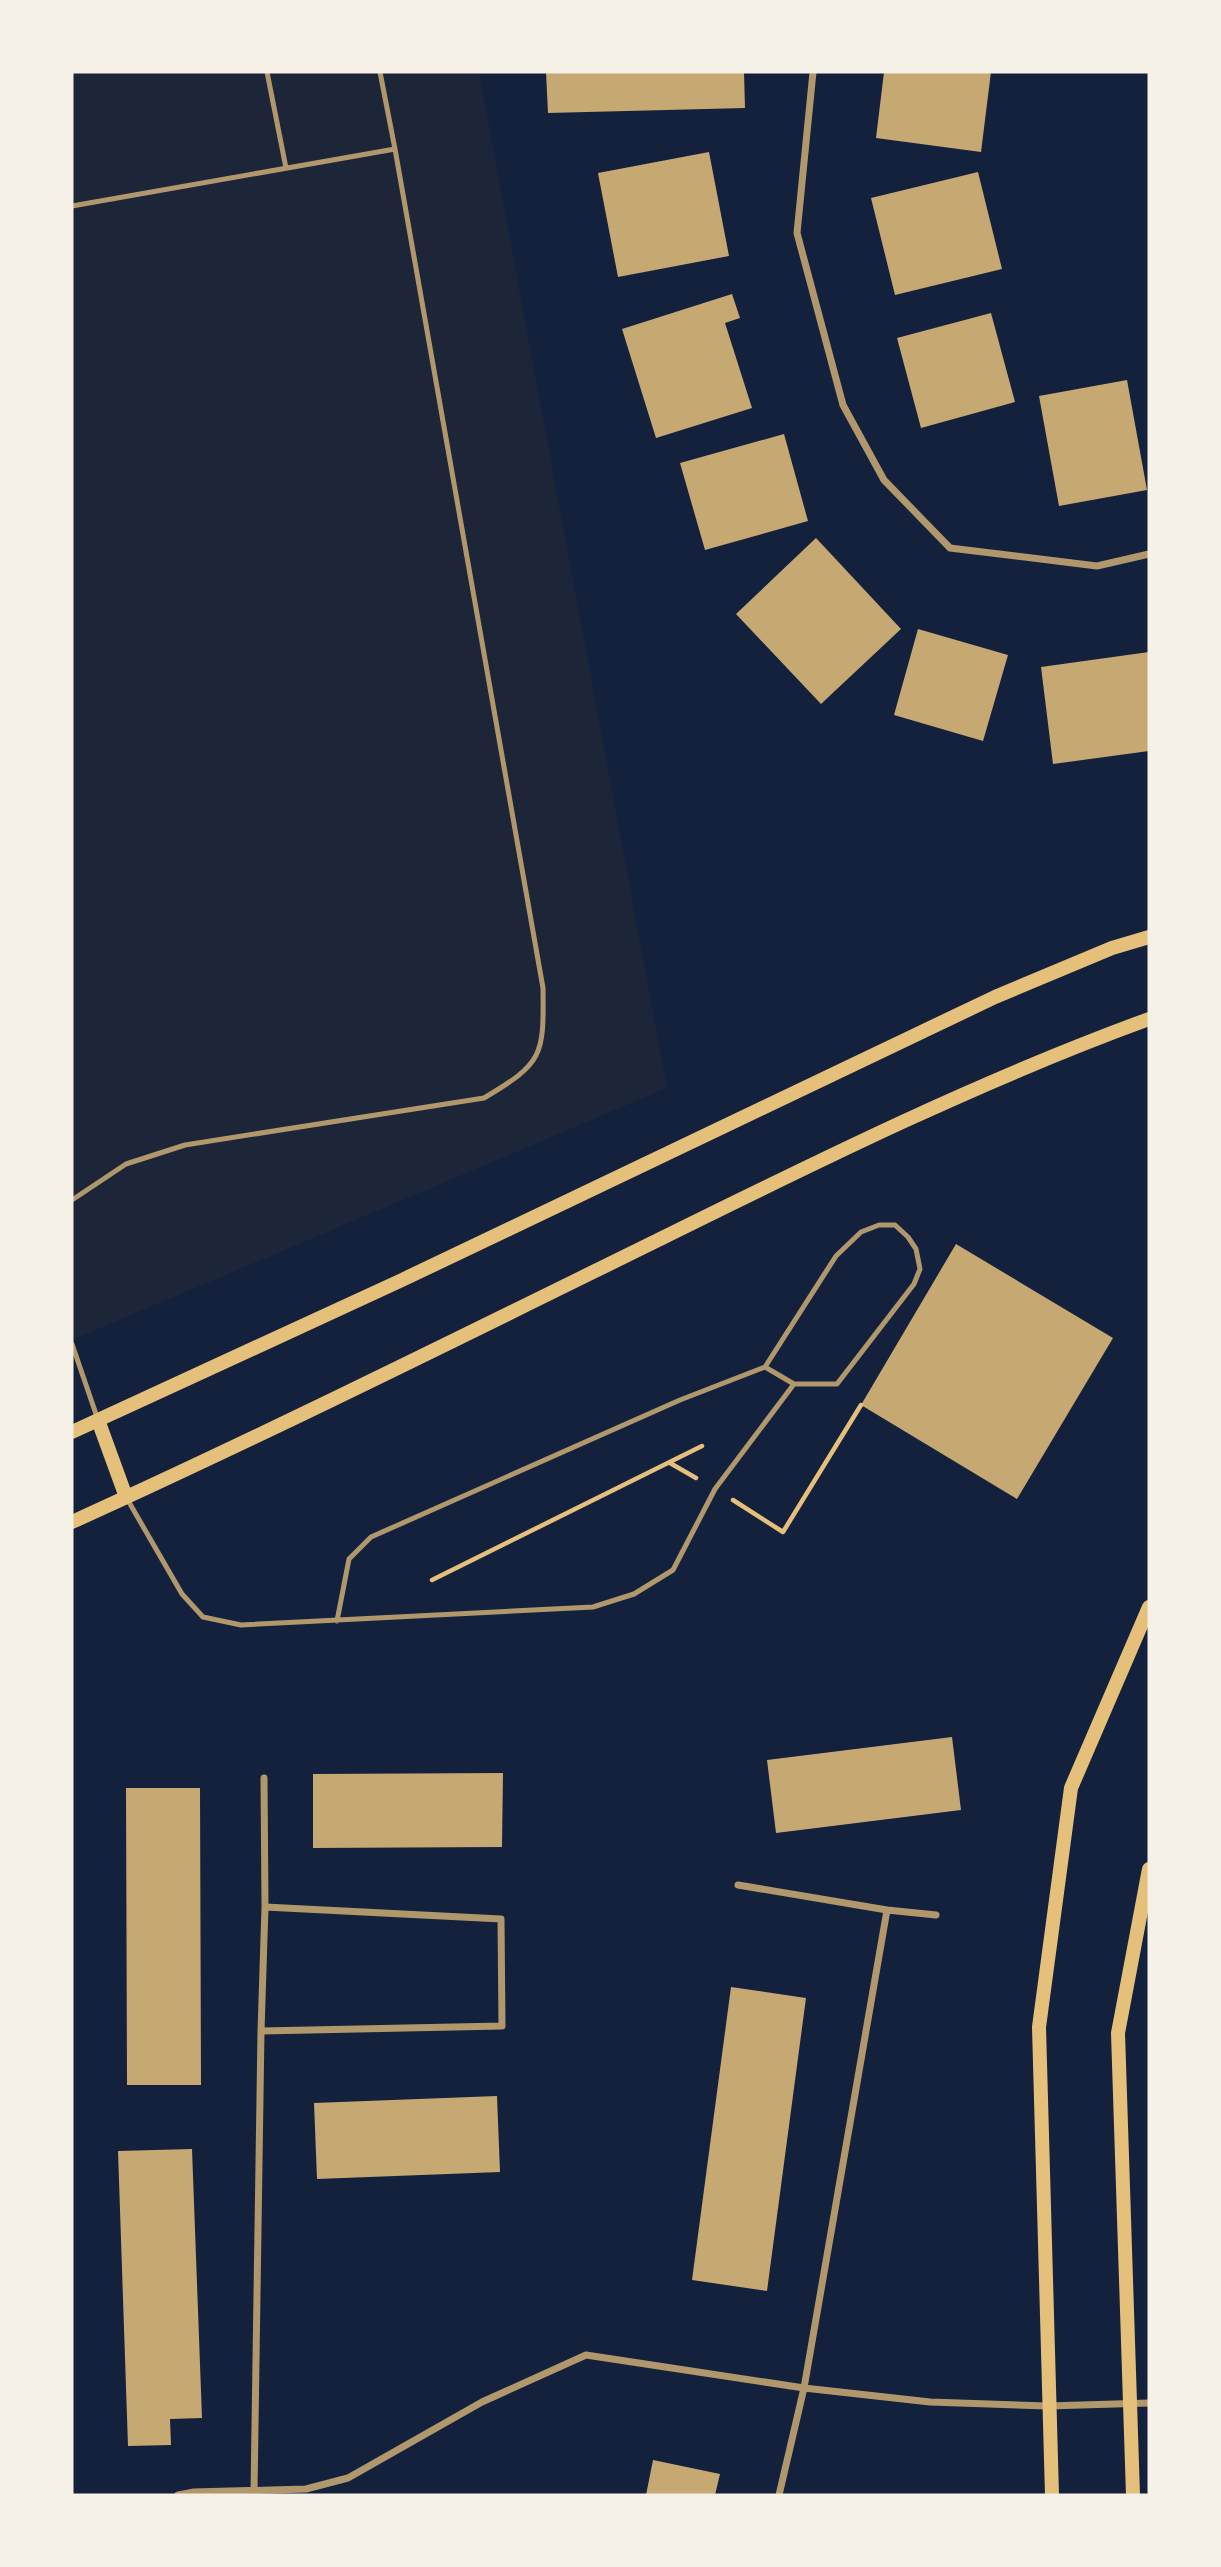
<svg xmlns="http://www.w3.org/2000/svg" width="1221" height="2567" font-family="Cabin,sans-serif">
<style>
.green{fill:#1d2539}
.building{fill:#c6a872}
.lines{fill:none;stroke-linecap:round;stroke-linejoin:round}
.path{stroke:#e5c07b;stroke-width:4.5}
.service{stroke:#b1986c;stroke-width:5}
.minor{stroke:#b1986c;stroke-width:7}
.secondary{stroke:#e5c07b;stroke-width:14}
</style>
<rect width="100%" height="100%" fill="#14213d"/>
<path class="green" d="M72,72H479L667,1088L72,1340Z"/>
<path class="building" d="M546,72H744L745,108L548,113Z
M884,72H991L981,152L876,138Z
M709,152L729,256L618,277L598,173Z
M978,172L1002,269L895,295L871,198Z
M732,294L740,318L725,323L752,408L656,438L622,329Z
M991,313L1015,402L921,428L897,338Z
M1127,380L1147,490L1059,506L1039,396Z
M784,434L808,521L705,550L680,463Z
M816,538L901,629L821,704L736,614Z
M918,629L1008,655L983,741L894,715Z
M1149,652V751L1053,764L1041,667Z
M956,1244L1113,1338L1017,1499L861,1405Z
M952,1737L961,1810L776,1833L767,1760Z
M503,1773L502,1847L313,1848V1774Z
M126,1788H200L201,2085H127Z
M731,1987L806,1998L767,2291L692,2280Z
M497,2096L500,2172L317,2179L314,2103Z
M192,2149L202,2418L170,2419L171,2445L128,2446L118,2151Z
M653,2460L720,2474L715,2495H646Z"/>
<g class="lines">
<path class="path" d="M670,1463L696,1478
M733,1500L783,1532L861,1405
M432,1580L702,1446"/>
<path class="service" d="M267,72L286,168
M380,72L395,149
M72,206L395,149L543,988C544,1056 543,1063 484,1098L185,1145L126,1164L72,1200
M72,1344L97,1417
M765,1367L836,1256L861,1232L879,1225H895L908,1237L916,1249L920,1269L914,1284L837,1384H794
M126,1497L182,1594L203,1617L241,1625L593,1607L634,1594L673,1570L715,1489L794,1384L765,1367L680,1400L371,1537L349,1559L337,1621"/>
<path class="minor" d="M813,72L797,233L843,405L884,480L950,548L1097,566L1149,554
M738,1885L887,1910L804,2388L779,2495
M887,1910L936,1915
M261,2031L265,1907
M254,2492L261,2031L502,2026L501,1919L265,1907L264,1778
M178,2495L194,2492L306,2489L348,2478L482,2402L586,2355L804,2388L930,2402L1047,2406L1149,2403"/>
<path class="secondary" d="M98,1420L126,1497
M72,1432L402,1280L995,997L1112,948L1149,937
M72,1522C268,1433 461,1337 654,1242C816,1162 979,1081 1149,1019
M1052,2495L1039,2027L1071,1788L1149,1607
M1133,2495L1118,2033L1149,1869"/>
</g>
<rect width="1221" height="2567" fill="none" stroke="#f6f1e7" stroke-width="147"/>
</svg>
